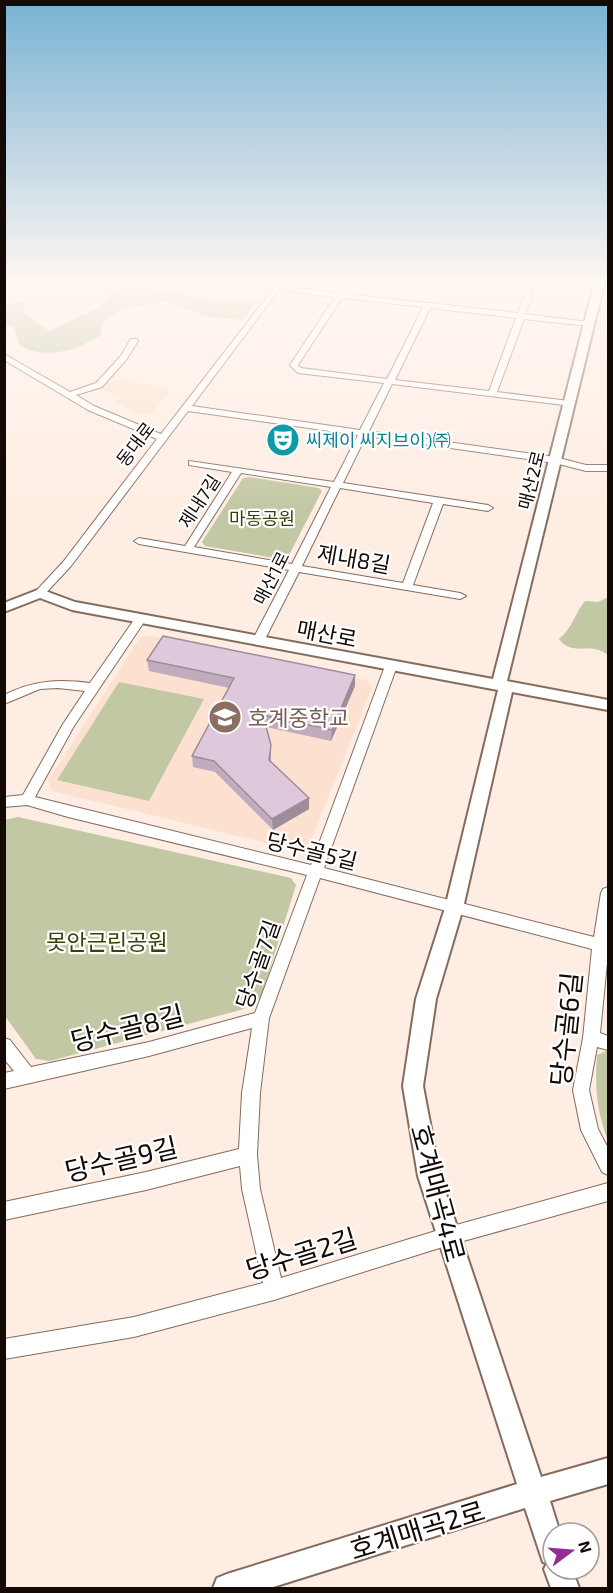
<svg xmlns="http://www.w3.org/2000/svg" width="613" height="1593" font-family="'Exo 2','Noto Sans KR',sans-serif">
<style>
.built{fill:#fde1d0}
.green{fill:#c2c7a4}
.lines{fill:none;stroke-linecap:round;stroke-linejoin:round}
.minor-casing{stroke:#846b5d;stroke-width:2}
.tertiary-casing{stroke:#846b5d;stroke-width:4}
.minor{fill:#fff;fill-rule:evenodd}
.tertiary{fill:#fff;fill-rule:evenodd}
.wall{fill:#c1acbd}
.shaded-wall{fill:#9d8c9a}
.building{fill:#e0c8dc;stroke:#9d8c9a;stroke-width:1.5}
.labels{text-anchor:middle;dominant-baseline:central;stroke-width:4.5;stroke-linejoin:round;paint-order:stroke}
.far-culture-label{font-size:18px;fill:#0d838f;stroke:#fff;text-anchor:start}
.far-street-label{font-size:18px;fill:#130a06;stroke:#fff}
.far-park-label{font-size:18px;fill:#3b3f08;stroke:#fff}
.street-label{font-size:22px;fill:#130a06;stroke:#fff}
.education-label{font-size:22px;fill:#785e54;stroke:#fff;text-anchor:start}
.park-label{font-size:22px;fill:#3b3f08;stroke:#fff}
.near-street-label{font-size:27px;fill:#130a06;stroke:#fff}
</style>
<rect width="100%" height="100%" fill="#feede3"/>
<path class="built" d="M118,380L164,387L169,392L150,415H140L116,402L120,396L101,391L106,384Z
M149,635L366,680L372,688L310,843L298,848H287L52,791L48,780L140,638Z"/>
<path class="green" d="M126,286C155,286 182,296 211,300C226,302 243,300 258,300L243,320L206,316L166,301L122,309L103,322L101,335C75,351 47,360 20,346L14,327L5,325V305L24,301L25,313L49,331L101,306L110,292Z
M249,477L319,488L322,491L288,557L280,559L205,546L202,542L243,478Z
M608,597V655C605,653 600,650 595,649C582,647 569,653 559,639C572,629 575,613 585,601L598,602Z
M119,682L204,699L149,801L57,780Z
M18,817L291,878L296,885L261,998L244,1009L50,1061L36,1059L5,1016L4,820Z
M608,1050V1141C596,1109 595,1088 597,1055Z"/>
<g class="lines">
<g class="minor-casing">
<path id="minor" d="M235,284H260C254,288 241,288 235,284Z
M277,284H283L282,286L338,293L344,284H350L345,294L518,313L525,294L522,289L504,284L528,285L533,294L525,314L589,322L593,324L589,326L524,319L497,392L569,401L573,404L572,406L392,384L369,431L555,457L586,465H608V471H586L555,463L366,436L343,483L488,505L493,508L488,511L443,504L413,585L460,593L466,596L460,599L299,572L264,641L258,645L252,641L289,570L139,544L134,541L139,538L185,546L232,472L189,465V461L334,482L358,435L188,411L71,566L44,595H36V591L63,562L157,439L88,410L4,360V354L70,392L96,383L120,357L131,339H137L138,341L126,360L102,387L76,395L94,406L161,434ZM279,290L335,297L290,365L298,373L384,383L360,430L192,406ZM342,298L423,307L387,379L301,368L298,365ZM430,308L516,318L489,391L395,380ZM241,473L331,487L292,564L194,547ZM340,488L433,503L403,583L302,566Z
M140,615L146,619L74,726L35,797L311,865L385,666L391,662L397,666L324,868L594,937L601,893L603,889L608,887V953L600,1033L608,1036V1050L597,1047L589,1090L598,1129L608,1148V1175L602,1172L581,1130L573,1090L583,1038L592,949L320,878L269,1018L260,1093L257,1155L260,1189L281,1278L449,1227L608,1183V1201L449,1245L274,1300L134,1337L4,1359V1339L134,1317L263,1283L242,1189L240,1166L146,1190L4,1220V1202L146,1172L239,1149L242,1093L252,1028L149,1056L4,1089V1073L14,1071L4,1059V1038L10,1040L31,1067L149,1042L255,1013L307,875L68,817L27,805L4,807V797L23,795L63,724L85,691L58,688L40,689L4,704V695C34,680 58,679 90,683L136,617Z"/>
</g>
<g class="tertiary-casing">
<path id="tertiary" d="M594,284H604L507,681L608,700V710L512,692L463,908L436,999L423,1086L440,1176L541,1477L608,1458V1484L550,1501L560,1533H553V1569H572L579,1588H551L544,1569L547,1563L543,1562L525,1508L270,1588H213L217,1578L227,1574L517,1484L418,1176L403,1086L416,999L445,908L498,690L72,610L40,598L4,612V603L40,589L75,602L493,679Z"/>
</g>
<use href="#minor" class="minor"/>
<use href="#tertiary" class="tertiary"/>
</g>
<path class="wall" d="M147,660L355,675V686L331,741L266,727L271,756V761L309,809L273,830L215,772L193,767L192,756L229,688L149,671Z"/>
<path class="shaded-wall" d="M355,675V686L331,741L332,730Z
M271,745V756L269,771V760Z
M309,798V809L273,830L272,819Z"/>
<path class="building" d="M163,636L355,675L332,730L263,715L271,745L269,760L309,798L272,819L214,761L192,756L234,678L147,660Z"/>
<linearGradient id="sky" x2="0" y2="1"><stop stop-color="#79b2d3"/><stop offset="0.56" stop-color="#fff7f2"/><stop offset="1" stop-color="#fff7f2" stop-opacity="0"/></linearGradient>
<rect width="613" height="507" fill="url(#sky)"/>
<defs>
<g id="theatre-disc" transform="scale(1.725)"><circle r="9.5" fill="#0f9aa8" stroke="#fff"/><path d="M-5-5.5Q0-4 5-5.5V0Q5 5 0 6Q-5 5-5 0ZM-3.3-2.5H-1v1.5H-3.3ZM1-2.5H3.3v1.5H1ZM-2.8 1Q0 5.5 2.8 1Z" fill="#fff"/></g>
<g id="school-disc" transform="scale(1.725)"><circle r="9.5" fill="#8d6e63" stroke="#fff"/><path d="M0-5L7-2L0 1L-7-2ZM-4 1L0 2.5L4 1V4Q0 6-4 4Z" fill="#fff"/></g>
</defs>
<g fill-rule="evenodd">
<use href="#theatre-disc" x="283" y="440"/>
<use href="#school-disc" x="225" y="717"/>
</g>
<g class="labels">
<g class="far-culture-label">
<text x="306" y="440">씨제이 씨지브이)㈜</text>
</g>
<g class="far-street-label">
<text transform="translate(135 444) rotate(-53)">동대로</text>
<text transform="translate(531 480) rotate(-76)">매산2로</text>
<text transform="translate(199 501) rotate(-57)">제내7길</text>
<text transform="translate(271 578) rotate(-63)">매산1로</text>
</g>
<g class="far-park-label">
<text x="262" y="518">마동공원</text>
</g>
<g class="street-label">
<text transform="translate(354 558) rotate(10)">제내8길</text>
<text transform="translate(327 633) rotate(11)">매산로</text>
<text transform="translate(312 850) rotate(14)">당수골5길</text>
<text transform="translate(257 964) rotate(-71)">당수골7길</text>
</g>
<g class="education-label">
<text x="248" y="717">호계중학교</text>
</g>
<g class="park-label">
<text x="107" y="941">못안근린공원</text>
</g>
<g class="near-street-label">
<text transform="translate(127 1027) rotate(-14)">당수골8길</text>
<text transform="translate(565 1029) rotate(-84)">당수골6길</text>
<text transform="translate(121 1158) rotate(-13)">당수골9길</text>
<text transform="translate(439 1193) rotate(75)">호계매곡4로</text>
<text transform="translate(301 1253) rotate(-17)">당수골2길</text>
<text transform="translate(417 1529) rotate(-17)">호계매곡2로</text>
</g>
</g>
<rect width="613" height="1593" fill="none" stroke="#130a06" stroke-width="12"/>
<g transform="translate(571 1551) rotate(74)"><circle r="28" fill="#ffffff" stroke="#a19d9b" stroke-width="1.5"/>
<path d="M0-4.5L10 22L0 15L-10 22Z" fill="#902c93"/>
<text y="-9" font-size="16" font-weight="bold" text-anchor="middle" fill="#130a06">N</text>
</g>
</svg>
